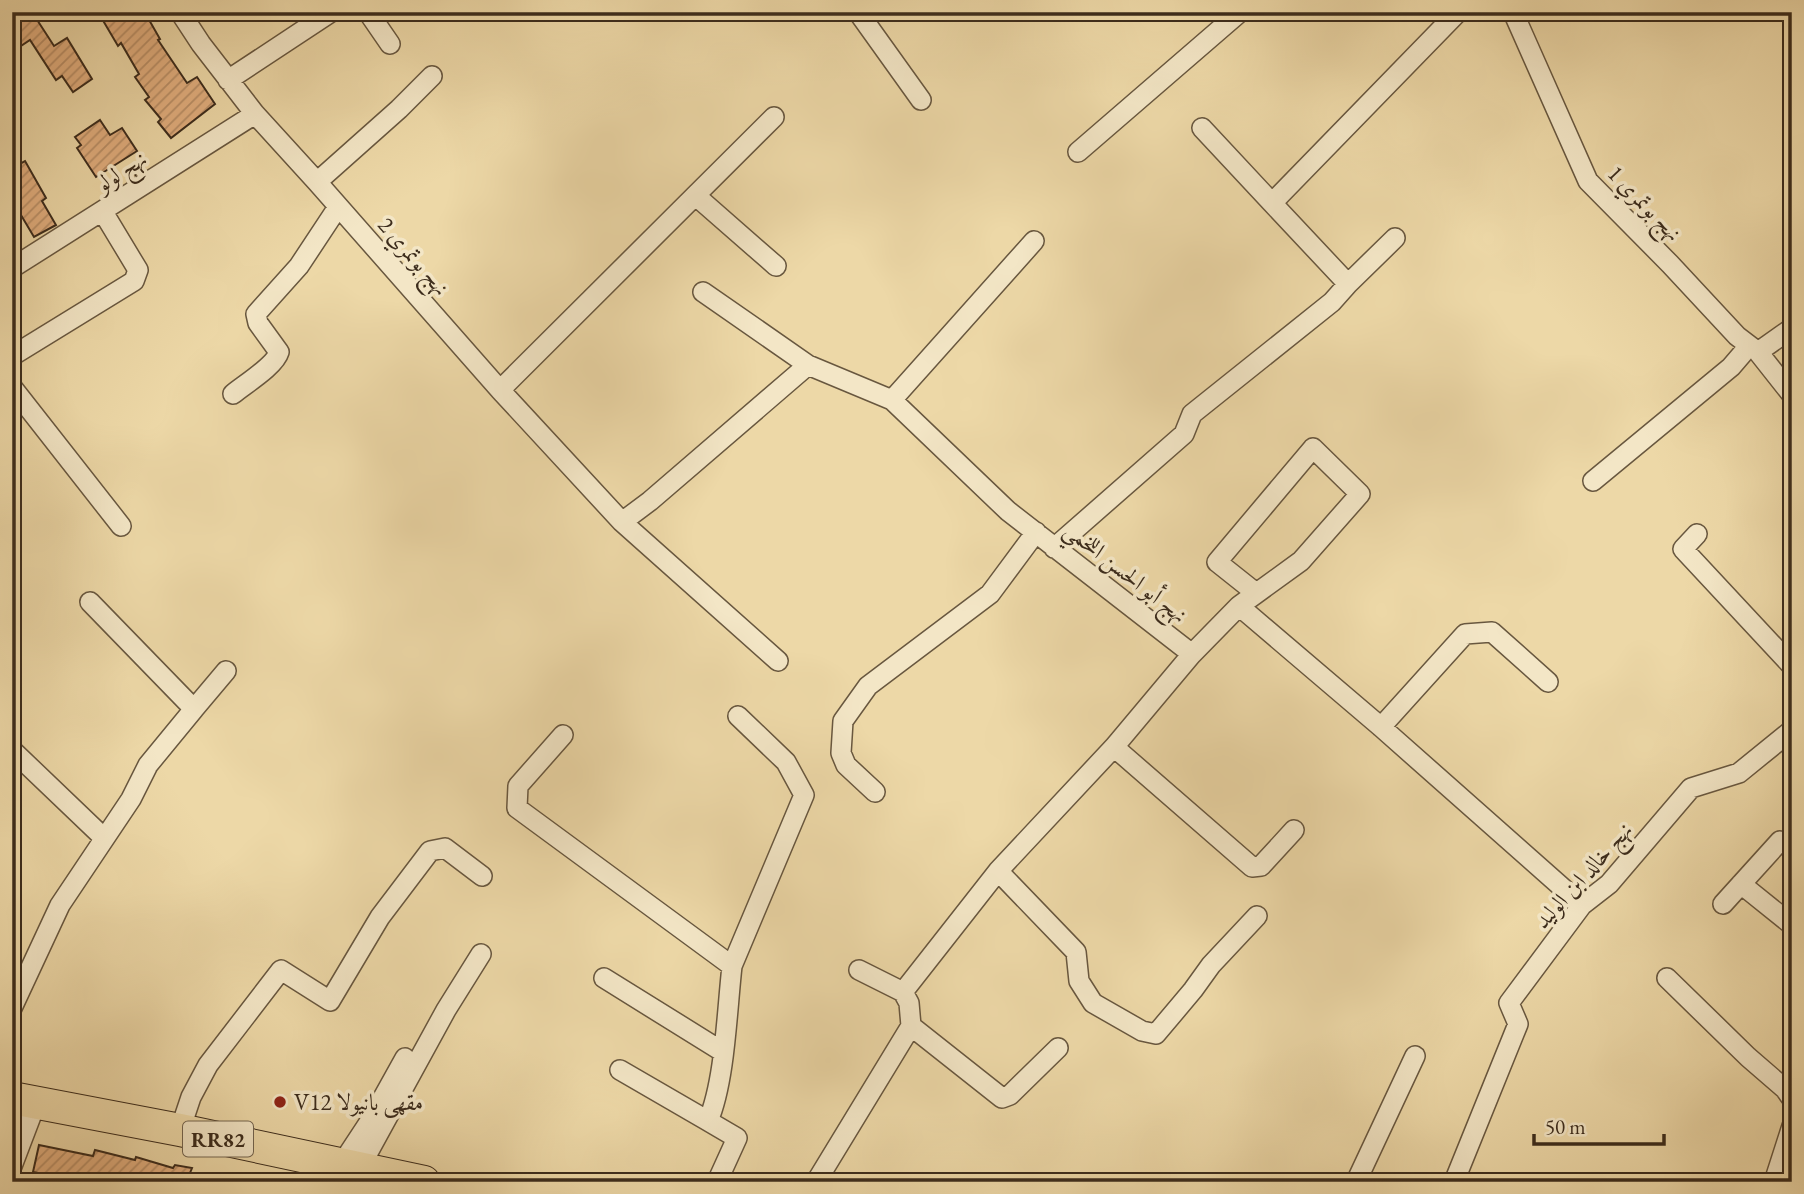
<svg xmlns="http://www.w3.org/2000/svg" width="1804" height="1194" font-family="'EB Garamond',Amiri,serif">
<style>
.building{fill:url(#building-hatch);stroke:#3c2c1c;stroke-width:2}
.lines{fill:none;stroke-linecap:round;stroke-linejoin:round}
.minor-casing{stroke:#68573f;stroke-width:22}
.primary-casing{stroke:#3c2c1c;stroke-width:34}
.minor{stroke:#f3e6c6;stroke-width:19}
.primary{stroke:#edd8a7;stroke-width:32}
.poi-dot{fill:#8f2418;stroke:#f3e6c6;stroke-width:2.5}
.labels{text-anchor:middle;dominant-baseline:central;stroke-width:7;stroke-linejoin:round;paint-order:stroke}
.shield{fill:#f3e6c6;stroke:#73644f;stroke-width:2}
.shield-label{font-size:21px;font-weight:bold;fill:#3c2c1c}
.street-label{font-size:23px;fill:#3c2c1c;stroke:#f3e6c6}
.poi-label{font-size:23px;fill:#3c2c1c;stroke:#f3e6c6;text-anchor:start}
</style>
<defs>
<pattern id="building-hatch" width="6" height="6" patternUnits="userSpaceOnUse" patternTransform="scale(1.75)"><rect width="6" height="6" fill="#e1ae7e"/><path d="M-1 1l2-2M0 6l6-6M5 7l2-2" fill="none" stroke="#b88e66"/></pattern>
</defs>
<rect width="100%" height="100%" fill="#edd8a7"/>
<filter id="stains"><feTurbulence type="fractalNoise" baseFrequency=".00286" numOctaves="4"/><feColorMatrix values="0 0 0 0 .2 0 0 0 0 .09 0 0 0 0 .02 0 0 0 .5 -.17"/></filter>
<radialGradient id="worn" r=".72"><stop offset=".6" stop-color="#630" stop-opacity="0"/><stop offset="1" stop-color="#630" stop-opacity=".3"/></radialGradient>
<path class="building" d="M12,12H32L54,46L67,38L92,79L73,92L62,76L56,80L30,40L12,52Z
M98,12H139L144,20L148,18L160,39L158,40L187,83L197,77L215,104L171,138L158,122L161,119L145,100L149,97L135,77L139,74L121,43L118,46Z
M100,120L110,135L122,128L137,151L96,177L77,148L81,145L75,137Z
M25,161L46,198L42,201L56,225L34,237L12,200V168Z
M39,1145L93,1156L95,1150L135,1160L136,1157L173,1168L175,1165L192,1168L190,1173L208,1178L207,1182H66L54,1179V1176L33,1172Z"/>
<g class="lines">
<g class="minor-casing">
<path id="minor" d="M180,12L201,44L255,114L317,182L500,390L622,522L778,661
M368,12L390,44
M858,12L921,100
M1513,12L1588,181L1670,264L1737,336L1758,352L1792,395
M228,80L331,12
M1202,128L1272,203
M1078,152L1240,12
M317,182L399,109L432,76
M696,196L776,266
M12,268L255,114
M1348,284L1395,238
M703,292L808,365
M1758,352L1792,328
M12,356L134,281L138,270L103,212
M12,387L121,526
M500,390L774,117
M233,394C245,384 275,366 279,352L258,323L256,314L299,266L338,207
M892,400L1034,241
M1593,481L1731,367L1749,346
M622,522L650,501L808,365L892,400L1008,511L1192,654L1239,606L1381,727L1582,905
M1697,534L1683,549L1792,666
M1054,548L1184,434L1192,414L1332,302L1348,284L1272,203L1458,12
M1239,606L1301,561L1360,494L1313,448L1217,562L1256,593
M194,709L226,671
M1381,727L1465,634L1492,632L1548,682
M563,735L518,786L517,808L732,966C727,1010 725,1082 708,1121L737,1138L717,1182
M1114,747L1252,867L1261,866L1294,830
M12,750L104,838
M875,792L846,765L841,753L843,721L868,686L990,594L1036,532
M998,871L1076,952L1079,981L1093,1003L1142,1031L1156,1034L1193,990L1211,965L1257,916
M1741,884L1792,925
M1723,904L1780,841L1792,843
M732,966L804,795L786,762L738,716
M859,970L903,992
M604,978L723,1052
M1667,978L1748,1057L1785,1089L1792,1099
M12,1008L60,905L131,799L148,765L194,709L90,602
M911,1026L1002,1098L1010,1095L1058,1048
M620,1070L708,1121
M180,1130L191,1097L208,1065L281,970L330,1001L380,917L430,851L445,848L482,876
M341,1165L370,1121L405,1058
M12,1166L36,1103
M359,1169L446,1010L481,954
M816,1182L911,1026L909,1003L903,992L998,871L1114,747L1192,654
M1356,1182L1415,1056
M1454,1182L1518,1024L1509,1003L1582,905L1609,884L1691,788L1739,773L1792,730
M1774,1182L1792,1126"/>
</g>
<g class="primary-casing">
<path id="primary" d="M12,1098L180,1130L424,1182"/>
</g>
<use href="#minor" class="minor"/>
<use href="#primary" class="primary"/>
</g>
<circle class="poi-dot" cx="280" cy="1102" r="7"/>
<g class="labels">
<rect class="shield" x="183" y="1121.5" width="70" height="35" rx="5"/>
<g class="shield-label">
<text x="218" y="1139">RR82</text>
</g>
<g class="street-label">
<text transform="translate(121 171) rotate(-33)">نهج لولو</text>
<text transform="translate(1645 203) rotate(46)">نهج بوتمري 1</text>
<text transform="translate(414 256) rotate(49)">نهج بوتمري 2</text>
<text transform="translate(1126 572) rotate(38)">نهج أبو الحسن اللخمي</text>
<text transform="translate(1583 875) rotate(-48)">نهج خالد ابن الوليد</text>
</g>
<g class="poi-label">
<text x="294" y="1102">V12 مقهى بانيولا</text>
</g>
</g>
<rect width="1804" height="1194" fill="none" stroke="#edd8a7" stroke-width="42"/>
<rect x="14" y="14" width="1776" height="1166" fill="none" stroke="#3c2c1c" stroke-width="3.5"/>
<rect x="21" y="21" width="1762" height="1152" fill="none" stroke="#3c2c1c" stroke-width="2"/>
<path d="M1534 1134v10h130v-10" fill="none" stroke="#3c2c1c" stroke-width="3.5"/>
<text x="1545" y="1134" font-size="21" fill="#3c2c1c" stroke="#f3e6c6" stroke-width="5" paint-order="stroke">50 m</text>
<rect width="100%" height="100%" filter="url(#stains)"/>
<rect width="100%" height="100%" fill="url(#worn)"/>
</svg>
